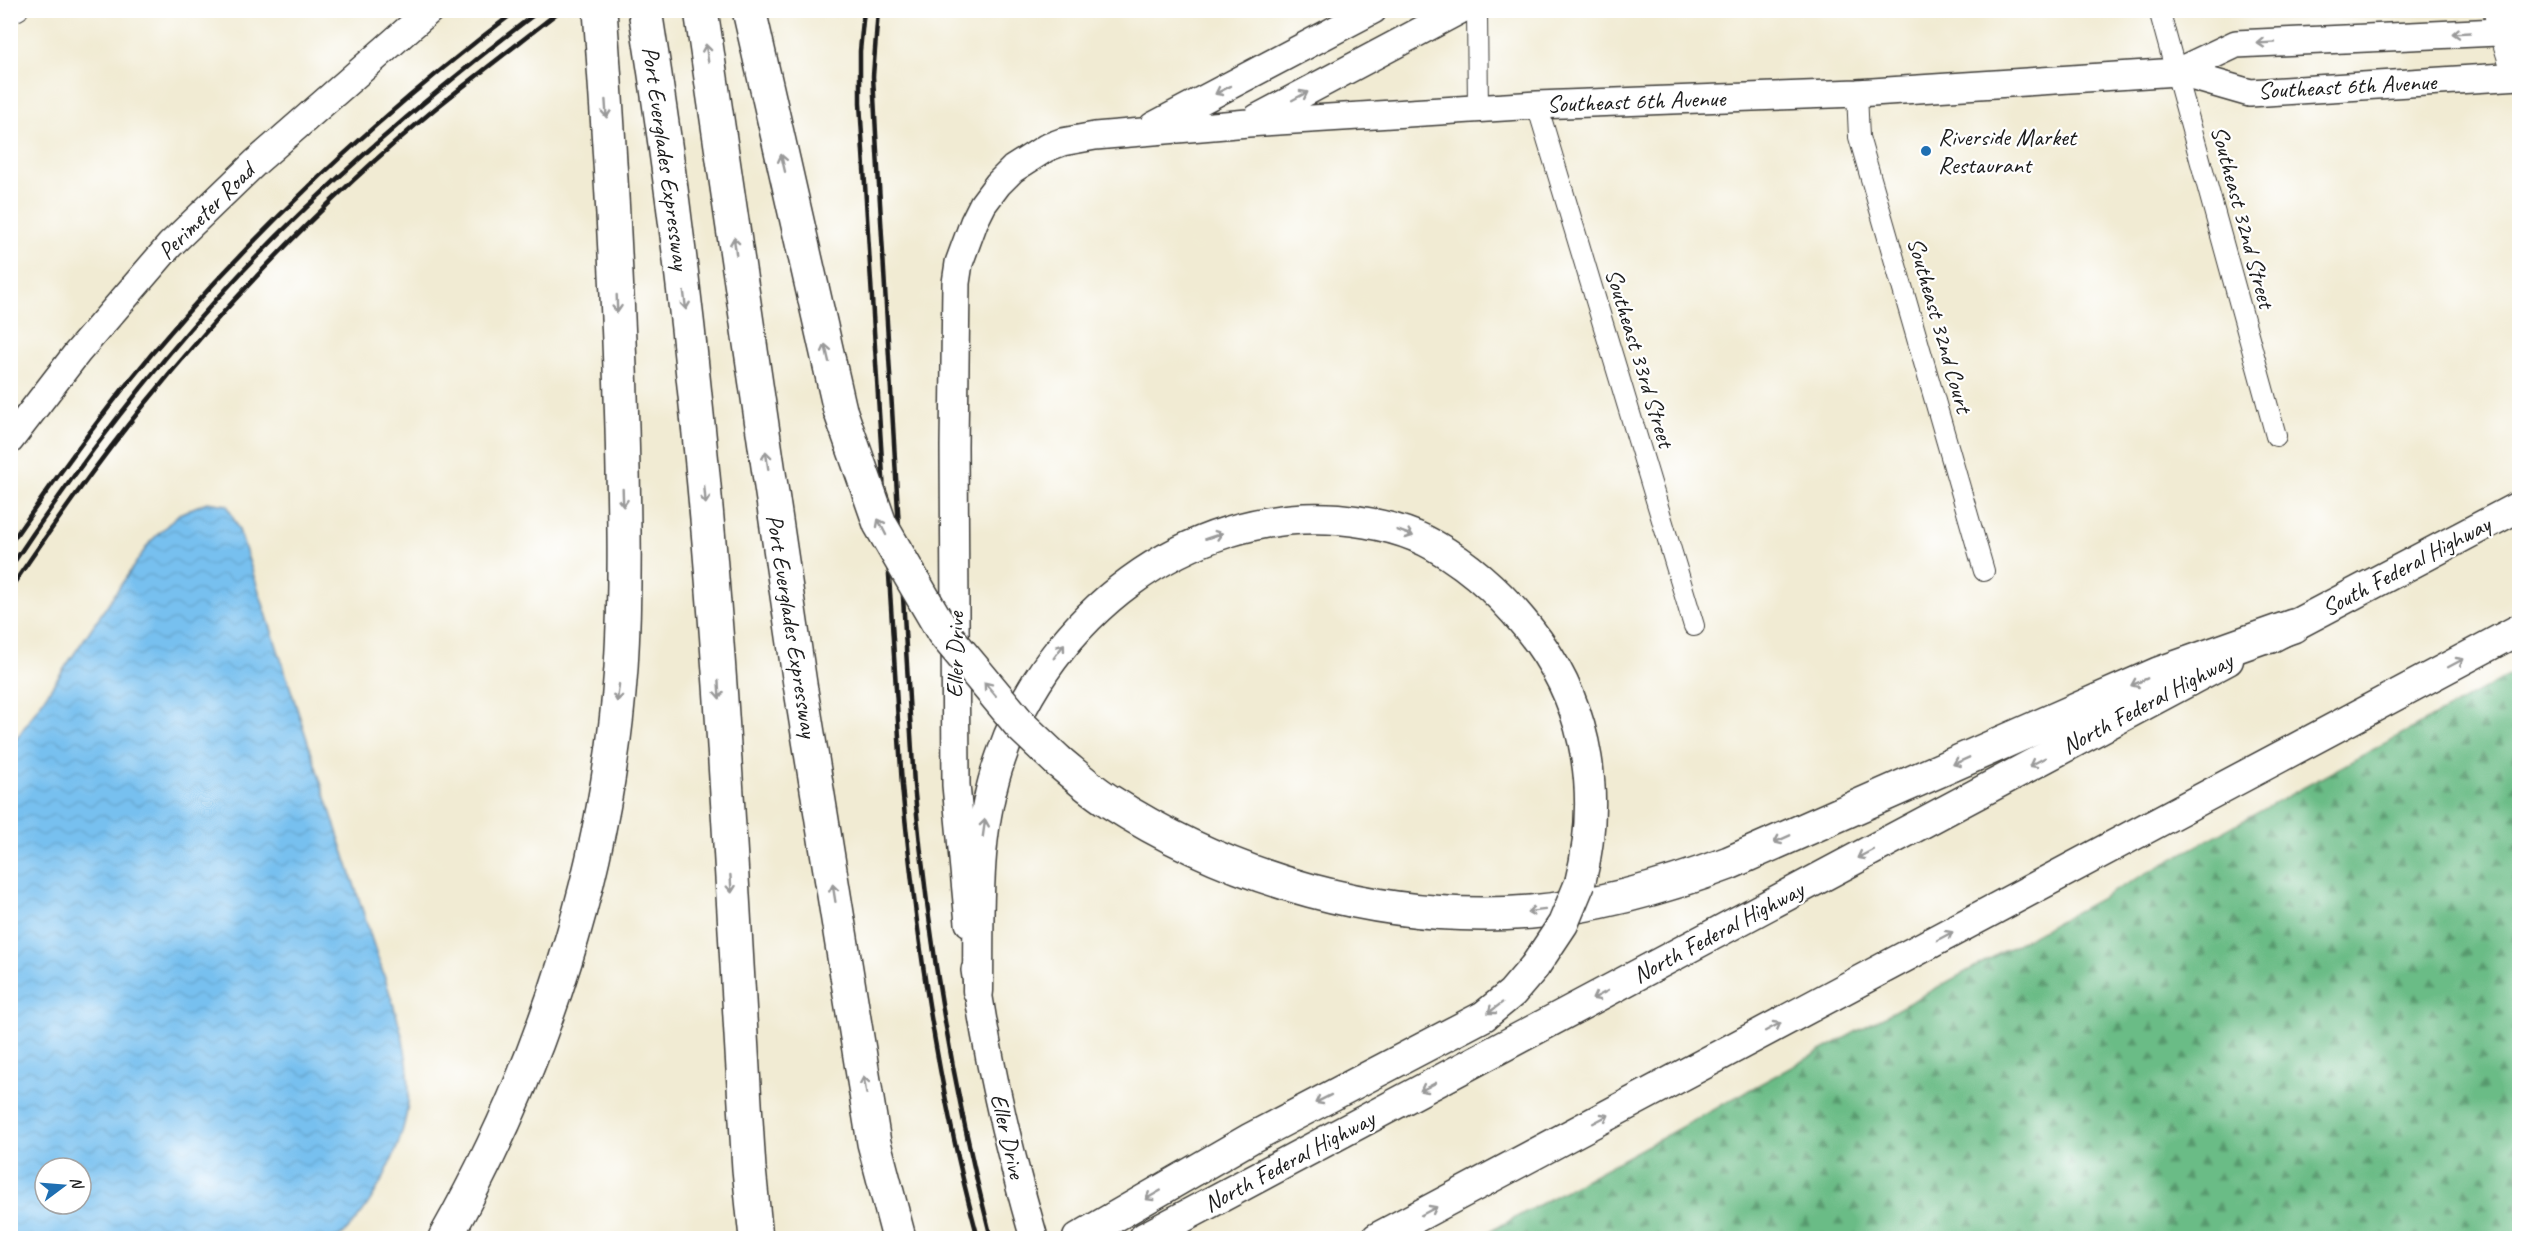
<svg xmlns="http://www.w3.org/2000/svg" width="2530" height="1249" font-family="Caveat,sans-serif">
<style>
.forest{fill:url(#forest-firs);stroke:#446c51;stroke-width:1.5}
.water{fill:url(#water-waves);stroke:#4a6e86;stroke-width:1.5;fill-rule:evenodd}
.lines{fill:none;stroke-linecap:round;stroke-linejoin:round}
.street-casing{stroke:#3c3b37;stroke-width:22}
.secondary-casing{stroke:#3c3b37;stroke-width:30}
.primary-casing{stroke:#3c3b37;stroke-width:33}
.highway-casing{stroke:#3c3b37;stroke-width:36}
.street{stroke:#fff;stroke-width:20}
.secondary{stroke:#fff;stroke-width:27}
.primary{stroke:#fff;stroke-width:30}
.highway{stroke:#fff;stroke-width:33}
.rail{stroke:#1c1c1c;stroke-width:4.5}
.primary-bridge-casing{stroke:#3c3b37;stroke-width:33;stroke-linecap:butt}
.highway-bridge-casing{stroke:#3c3b37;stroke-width:36;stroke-linecap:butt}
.primary-bridge{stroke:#fff;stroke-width:30}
.highway-bridge{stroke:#fff;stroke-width:33}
.oneway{stroke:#999}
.poi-dot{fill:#1f6fb2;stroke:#fff;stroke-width:2}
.labels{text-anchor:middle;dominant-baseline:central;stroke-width:4.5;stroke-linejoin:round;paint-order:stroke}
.street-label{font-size:24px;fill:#1c1c1c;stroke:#fff}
.poi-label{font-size:24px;fill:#1c1c1c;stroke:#fff;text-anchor:start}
</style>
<defs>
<pattern id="forest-firs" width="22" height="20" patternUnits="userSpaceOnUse" patternTransform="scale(1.5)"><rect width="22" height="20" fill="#6bbc86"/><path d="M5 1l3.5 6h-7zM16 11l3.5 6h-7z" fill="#57986d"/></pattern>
<pattern id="water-waves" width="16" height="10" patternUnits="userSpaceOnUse" patternTransform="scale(1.5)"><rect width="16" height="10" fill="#77c0ef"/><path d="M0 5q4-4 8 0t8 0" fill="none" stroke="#66a4cc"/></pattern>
</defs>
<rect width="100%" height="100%" fill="#fff"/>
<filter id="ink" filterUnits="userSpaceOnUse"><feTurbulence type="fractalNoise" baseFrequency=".0167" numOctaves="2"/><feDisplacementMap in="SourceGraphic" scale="12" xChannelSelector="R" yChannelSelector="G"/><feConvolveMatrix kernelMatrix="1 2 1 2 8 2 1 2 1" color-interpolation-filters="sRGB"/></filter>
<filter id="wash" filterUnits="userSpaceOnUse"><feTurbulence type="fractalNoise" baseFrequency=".008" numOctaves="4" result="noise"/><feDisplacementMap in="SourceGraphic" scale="24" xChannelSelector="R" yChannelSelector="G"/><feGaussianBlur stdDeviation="1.35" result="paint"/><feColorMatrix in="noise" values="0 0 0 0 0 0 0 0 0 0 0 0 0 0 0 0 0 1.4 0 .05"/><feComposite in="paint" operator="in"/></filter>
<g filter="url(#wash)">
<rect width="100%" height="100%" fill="#f1ebd3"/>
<path class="forest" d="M2519,670V1238H1478Z"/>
<path class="water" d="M207,502L227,505L239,530C281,663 326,794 368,927C384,981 414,1046 408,1103C403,1148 372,1209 339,1238H11V747L150,542L179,514ZM45,1168H81V1204H45Z"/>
</g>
<g filter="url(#ink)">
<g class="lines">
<g class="street-casing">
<path id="street" d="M1477,10L1478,109
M2159,10L2276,436
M2493,10L2513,76
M10,13L18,10
M1857,93L1859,137L1984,571
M1537,105L1694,626"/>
</g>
<g class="secondary-casing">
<path id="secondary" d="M2177,72L2236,44L2520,31
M1257,118L1460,10
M1153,126L1373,10
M10,440L77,353L170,245L256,162L430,10
M969,923L956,785L954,446L956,283L959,263L974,222L983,204L998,184L1013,169L1046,148L1062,142L1095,136L1248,123L1537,105L1857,93L2177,72L2250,93L2520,76
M975,970C987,1060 1009,1151 1034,1238"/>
</g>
<g class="primary-casing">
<path id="primary" d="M2270,638L2520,506
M978,991C979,913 974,832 1001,757C1049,617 1186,508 1338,519C1371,522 1406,529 1435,546C1475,569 1511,604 1538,641C1590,713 1601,799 1580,883
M1078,1238L1251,1138L1484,1016L1512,993L1535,966
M1144,1238L2228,660
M1377,1238L2520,629"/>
</g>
<g class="highway-casing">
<path id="highway" d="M645,10C666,142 683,273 696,405C723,659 733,915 749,1169L756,1238
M701,10L800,684L874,1143L899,1238
M749,10L840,410
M1059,762C1075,775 1091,790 1109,801C1232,880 1384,924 1531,912C1598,906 1666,887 1729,863L2158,674L2293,626
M445,1238C543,1065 607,868 621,668C626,588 624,508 622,428C618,289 610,149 600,10"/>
</g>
<use href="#street" class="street"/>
<use href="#secondary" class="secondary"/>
<use href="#primary" class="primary"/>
<use href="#highway" class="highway"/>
<path class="rail" d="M864,10L860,51V103L902,786C916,938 938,1091 978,1238
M878,10L873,76L876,134L914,785C928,937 953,1090 991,1238
M10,544C46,492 83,440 122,390C236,248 372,120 517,10
M10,568C79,464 154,365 240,274C332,177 434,91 540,10
M10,589C53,526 96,464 144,405C231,298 329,196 436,108C477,75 519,43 561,10"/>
<g class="primary-bridge-casing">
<path id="primary-bridge" d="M1535,966L1563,924L1580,883"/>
</g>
<g class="highway-bridge-casing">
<path id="highway-bridge" d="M840,410L880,524L943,632L1022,727L1059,762"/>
</g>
<use href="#primary-bridge" class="primary-bridge"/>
<use href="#highway-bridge" class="highway-bridge"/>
</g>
<defs><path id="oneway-shaft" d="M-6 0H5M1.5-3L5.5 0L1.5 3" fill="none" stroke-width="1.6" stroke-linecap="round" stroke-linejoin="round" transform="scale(1.5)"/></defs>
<g class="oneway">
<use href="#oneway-shaft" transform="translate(2461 33) rotate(177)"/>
<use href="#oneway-shaft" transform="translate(2266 43) rotate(177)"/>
<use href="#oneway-shaft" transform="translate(707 53) rotate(-98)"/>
<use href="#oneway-shaft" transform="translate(1223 90) rotate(153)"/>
<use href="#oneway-shaft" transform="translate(1300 96) rotate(-28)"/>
<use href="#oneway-shaft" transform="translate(606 109) rotate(86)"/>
<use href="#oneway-shaft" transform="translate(783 163) rotate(-103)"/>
<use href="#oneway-shaft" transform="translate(735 246) rotate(-98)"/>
<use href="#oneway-shaft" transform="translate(685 301) rotate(83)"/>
<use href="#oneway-shaft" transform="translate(617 304) rotate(88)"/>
<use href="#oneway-shaft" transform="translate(827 353) rotate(-103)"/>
<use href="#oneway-shaft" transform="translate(767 460) rotate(-98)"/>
<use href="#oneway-shaft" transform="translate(705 495) rotate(85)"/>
<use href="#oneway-shaft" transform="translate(623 498) rotate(88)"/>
<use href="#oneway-shaft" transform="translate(882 527) rotate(-117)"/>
<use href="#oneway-shaft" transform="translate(1405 533) rotate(20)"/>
<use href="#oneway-shaft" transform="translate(1214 536) rotate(-18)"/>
<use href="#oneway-shaft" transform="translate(1059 651) rotate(-54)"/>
<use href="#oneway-shaft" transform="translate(2456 663) rotate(-28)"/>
<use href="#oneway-shaft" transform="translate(2139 682) rotate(156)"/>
<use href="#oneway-shaft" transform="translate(990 689) rotate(-130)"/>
<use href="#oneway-shaft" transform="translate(719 690) rotate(86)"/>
<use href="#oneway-shaft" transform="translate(618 693) rotate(97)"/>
<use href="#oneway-shaft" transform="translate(1961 761) rotate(156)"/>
<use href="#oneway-shaft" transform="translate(2037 762) rotate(152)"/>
<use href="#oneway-shaft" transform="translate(984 828) rotate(-82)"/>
<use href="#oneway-shaft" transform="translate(1782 839) rotate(156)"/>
<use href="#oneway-shaft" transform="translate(1865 854) rotate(152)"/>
<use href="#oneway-shaft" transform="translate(731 884) rotate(86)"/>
<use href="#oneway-shaft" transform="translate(834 893) rotate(-99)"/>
<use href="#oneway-shaft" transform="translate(1536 911) rotate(173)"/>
<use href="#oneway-shaft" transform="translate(1945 936) rotate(-28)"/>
<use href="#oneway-shaft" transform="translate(1600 995) rotate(152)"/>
<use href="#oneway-shaft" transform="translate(1495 1008) rotate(143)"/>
<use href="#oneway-shaft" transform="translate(1773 1027) rotate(-28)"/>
<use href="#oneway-shaft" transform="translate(865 1085) rotate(-99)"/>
<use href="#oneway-shaft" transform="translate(1428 1087) rotate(152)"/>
<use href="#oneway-shaft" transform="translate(1323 1099) rotate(153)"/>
<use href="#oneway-shaft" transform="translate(1601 1119) rotate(-28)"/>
<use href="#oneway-shaft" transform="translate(1153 1195) rotate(150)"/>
<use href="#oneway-shaft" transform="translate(1429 1211) rotate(-28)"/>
</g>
</g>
<circle class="poi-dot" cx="1926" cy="151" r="6"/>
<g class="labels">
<g class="street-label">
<text transform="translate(2347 86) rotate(-3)">Southeast 6th Avenue</text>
<text transform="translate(1636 101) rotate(-2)">Southeast 6th Avenue</text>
<text transform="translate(666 158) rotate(82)">Port Everglades Expressway</text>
<text transform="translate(206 211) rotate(-45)">Perimeter Road</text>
<text transform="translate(2243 217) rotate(75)">Southeast 32nd Street</text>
<text transform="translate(1940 325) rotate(74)">Southeast 32nd Court</text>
<text transform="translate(1640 358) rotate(73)">Southeast 33rd Street</text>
<text transform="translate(2406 566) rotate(-28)">South Federal Highway</text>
<text transform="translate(792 626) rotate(81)">Port Everglades Expressway</text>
<text transform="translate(955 655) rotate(-90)">Eller Drive</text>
<text transform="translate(2147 703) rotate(-28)">North Federal Highway</text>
<text transform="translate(1718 932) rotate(-28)">North Federal Highway</text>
<text transform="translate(1008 1136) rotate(77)">Eller Drive</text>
<text transform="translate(1289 1161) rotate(-28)">North Federal Highway</text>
</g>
<g class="poi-label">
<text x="1938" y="137">Riverside Market<tspan x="1938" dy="28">Restaurant</tspan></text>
</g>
</g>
<rect width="2530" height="1249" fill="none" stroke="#fff" stroke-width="36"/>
<g transform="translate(63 1186) rotate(74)"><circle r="28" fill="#ffffff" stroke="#a4a4a4" stroke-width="1.5"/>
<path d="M0-4.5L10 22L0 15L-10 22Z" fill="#1f6fb2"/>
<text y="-9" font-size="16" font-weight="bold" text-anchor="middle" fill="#1c1c1c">N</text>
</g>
</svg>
